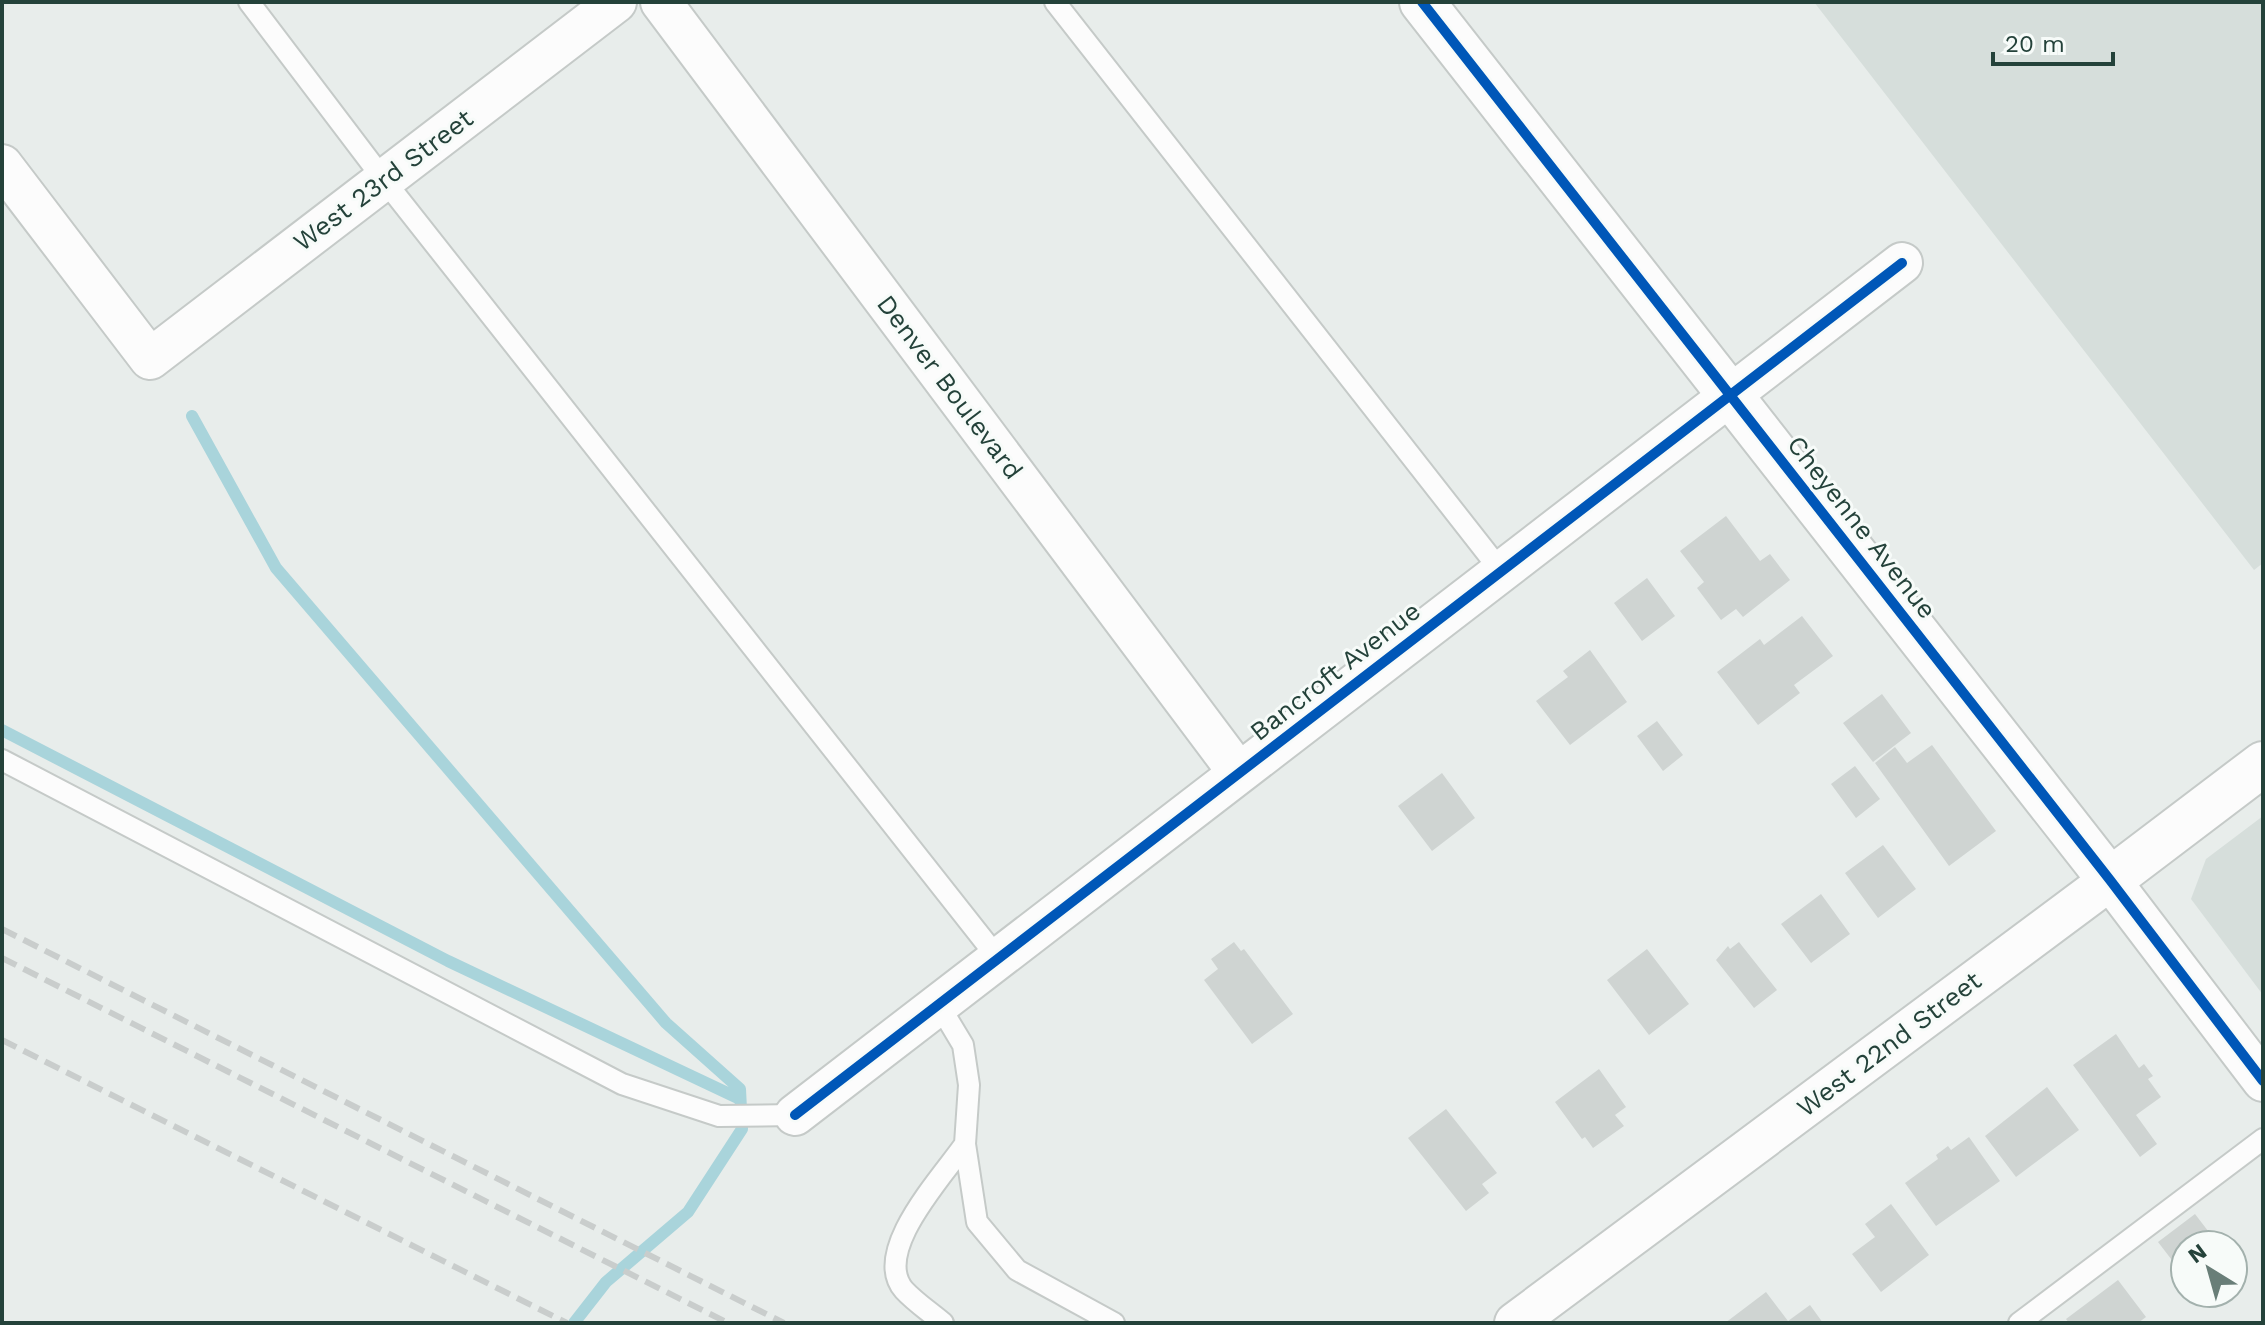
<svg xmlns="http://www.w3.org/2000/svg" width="2265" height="1325" font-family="'Work Sans',sans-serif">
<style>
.built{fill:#d6dedb}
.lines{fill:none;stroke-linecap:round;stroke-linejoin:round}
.stream{stroke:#a9d4db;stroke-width:12}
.building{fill:#cfd4d2}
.service-casing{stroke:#c5cac8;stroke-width:24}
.minor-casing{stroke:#c5cac8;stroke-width:44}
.tertiary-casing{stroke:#c5cac8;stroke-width:48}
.service{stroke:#fcfcfc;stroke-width:20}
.minor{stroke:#fcfcfc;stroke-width:40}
.tertiary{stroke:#fcfcfc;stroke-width:44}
.rail{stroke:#c9cdcc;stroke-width:6;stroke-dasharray:16 8;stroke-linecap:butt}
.cycleway-casing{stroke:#f7fbf9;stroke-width:15}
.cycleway{stroke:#0057b8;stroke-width:10}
.labels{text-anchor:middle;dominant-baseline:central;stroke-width:6;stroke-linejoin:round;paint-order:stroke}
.street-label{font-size:26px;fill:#24423a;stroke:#f7fbf9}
</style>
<rect width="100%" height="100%" fill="#e8edeb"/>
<path class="built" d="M1814,2H2263V563L2254,570Z
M2263,816V995L2191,899L2206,859Z"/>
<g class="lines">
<path class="stream" d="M192,416L276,568L666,1023L740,1089L742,1129L688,1212L606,1282L574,1323
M2,730L448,961L740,1099"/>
</g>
<path class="building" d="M1726,516L1760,561L1770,554L1790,580L1743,617L1736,609L1721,620L1697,588L1704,582L1680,551Z
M1647,578L1675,616L1642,641L1614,603Z
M1802,616L1833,656L1794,685L1800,693L1758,725L1717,672L1760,639L1764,645Z
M1590,650L1627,702L1570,745L1536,701L1568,677L1563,671Z
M1882,694L1911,733L1873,762L1843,723Z
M1657,721L1683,755L1663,771L1637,736Z
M1932,745L1996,831L1949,866L1875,763L1895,747L1907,763Z
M1855,766L1880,799L1856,818L1831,784Z
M1442,773L1475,818L1432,851L1398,806Z
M1883,845L1916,889L1878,918L1845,873Z
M1821,894L1850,934L1811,963L1781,924Z
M1234,942L1241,951L1244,949L1293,1014L1252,1044L1204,980L1218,969L1211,959Z
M1739,942L1777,990L1754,1008L1716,960L1728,946L1730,949Z
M1647,949L1689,1004L1649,1035L1607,980Z
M2116,1034L2139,1068L2144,1064L2153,1076L2148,1079L2161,1097L2136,1115L2157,1144L2140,1157L2073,1065Z
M1599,1069L1626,1107L1615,1115L1624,1126L1593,1148L1585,1137L1582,1139L1555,1102Z
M2047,1087L2079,1130L2016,1177L1985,1136Z
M1446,1109L1497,1173L1482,1184L1489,1193L1466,1211L1408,1138Z
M1969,1137L2000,1181L1936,1226L1905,1183L1938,1159L1936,1155L1948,1146L1951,1150Z
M1891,1204L1929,1255L1881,1292L1852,1254L1875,1237L1865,1224Z
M2195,1214L2215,1240L2208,1245H2185V1263L2178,1268L2158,1242Z
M2118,1280L2146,1317L2138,1323H2069L2066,1319Z
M1766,1292L1788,1321L1810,1305L1823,1323H1725Z"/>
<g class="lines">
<g class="service-casing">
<path id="service" d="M249,2L384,180L997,957
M1055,2L1501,571
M2,760L622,1084L719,1116L795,1115
M939,1005L963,1045L969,1085L965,1144L977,1222L1017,1270L1114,1323
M943,1323C930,1312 915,1302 904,1290C871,1252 943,1176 965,1144
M2019,1323L2263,1139"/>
</g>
<g class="minor-casing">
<path id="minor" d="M661,2L1238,772
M2,165L150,359L616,2
M795,1115L1902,263
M1515,1323L2110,880L2263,1081"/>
</g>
<g class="tertiary-casing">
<path id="tertiary" d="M1422,2L2110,880L2263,764"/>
</g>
<use href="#service" class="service"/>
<use href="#minor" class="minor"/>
<use href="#tertiary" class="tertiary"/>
<path class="rail" d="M2,929L784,1323
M2,958L728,1323
M2,1040L567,1323"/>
<g class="cycleway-casing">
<path id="cycleway" d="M1422,2L2110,880L2263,1081
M795,1115L1902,263"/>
</g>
<use href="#cycleway" class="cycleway"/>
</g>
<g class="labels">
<g class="street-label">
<text transform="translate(383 180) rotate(-37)">West 23rd Street</text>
<text transform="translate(950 387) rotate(53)">Denver Boulevard</text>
<text transform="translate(1862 527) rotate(52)">Cheyenne Avenue</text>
<text transform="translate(1335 671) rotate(-38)">Bancroft Avenue</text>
<text transform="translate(1889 1044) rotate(-37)">West 22nd Street</text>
</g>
</g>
<rect width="2265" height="1325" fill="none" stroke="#24423a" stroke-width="8"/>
<g transform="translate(2209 1269) rotate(323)"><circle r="38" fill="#f7fbf9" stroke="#a3b1ad" stroke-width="2"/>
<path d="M0-6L14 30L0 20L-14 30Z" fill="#697e78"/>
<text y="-12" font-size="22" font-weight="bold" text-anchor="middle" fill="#24423a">N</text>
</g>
<path d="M1993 52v12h120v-12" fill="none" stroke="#24423a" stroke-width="4"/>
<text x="2005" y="52" font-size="24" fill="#24423a" stroke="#f7fbf9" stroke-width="6" paint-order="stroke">20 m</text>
</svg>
